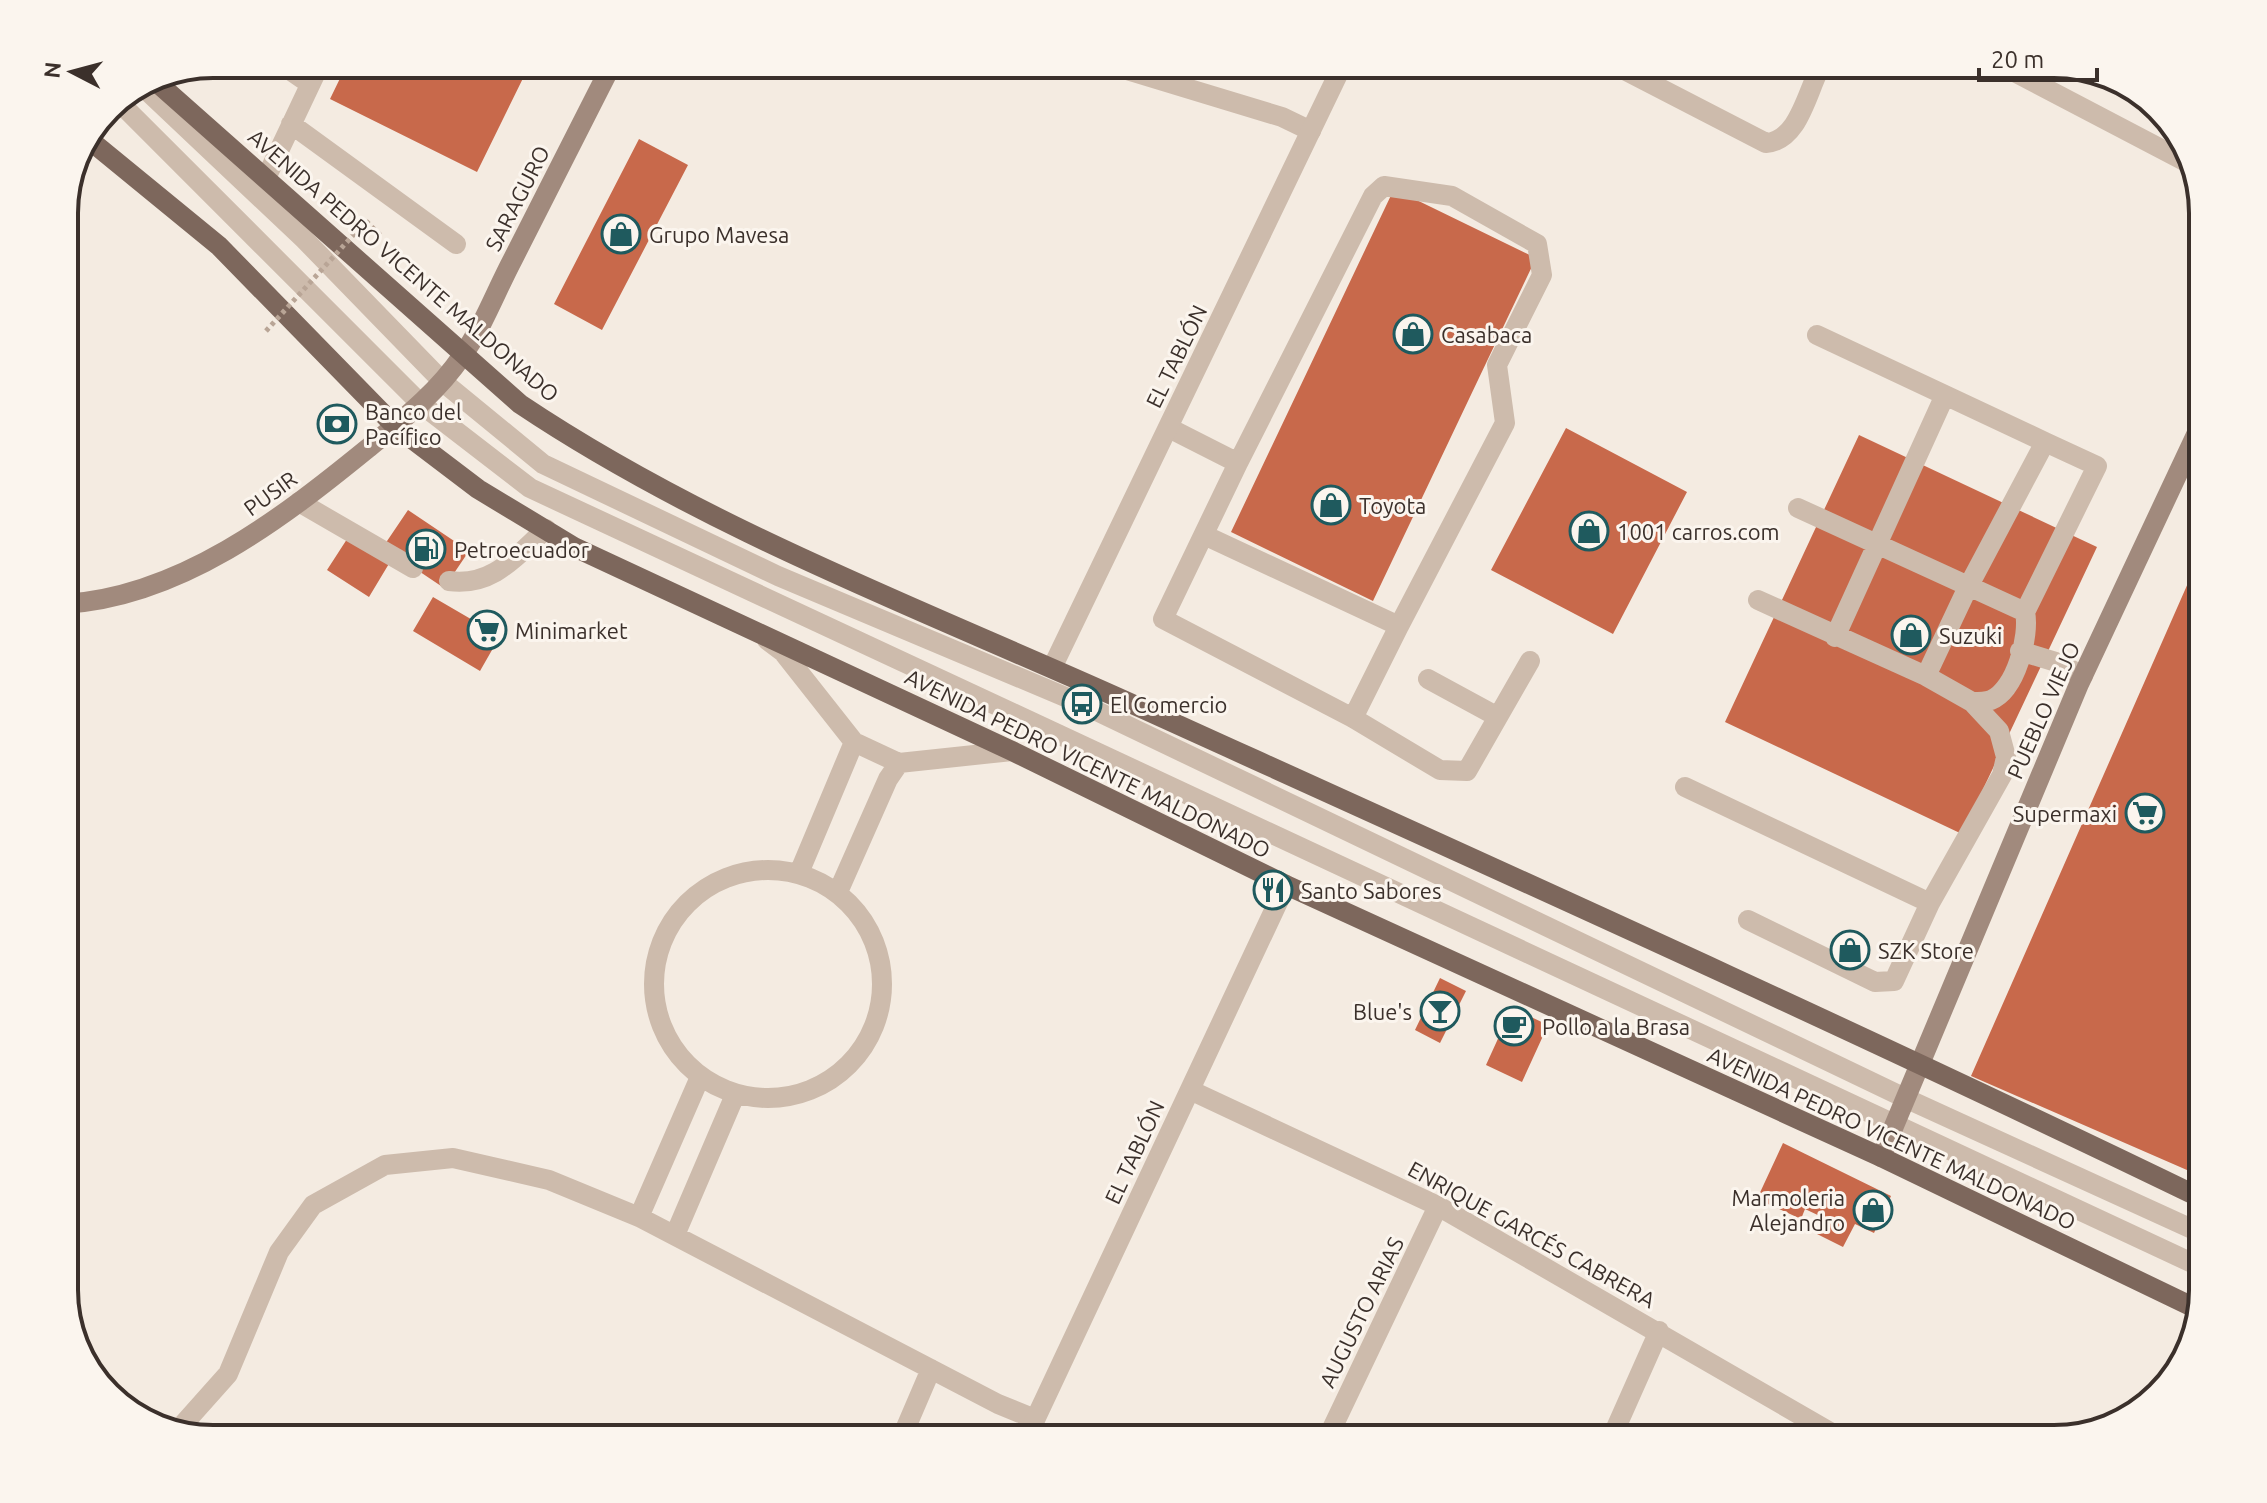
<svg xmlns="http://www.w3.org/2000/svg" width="2267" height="1503" font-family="Ubuntu,sans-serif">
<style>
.building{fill:#c8694b}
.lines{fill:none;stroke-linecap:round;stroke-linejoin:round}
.path{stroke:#b9a596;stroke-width:5;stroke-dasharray:4 4;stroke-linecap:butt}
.lane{stroke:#cdbbac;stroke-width:20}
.street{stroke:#cdbbac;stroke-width:20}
.secondary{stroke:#a18a7d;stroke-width:20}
.primary{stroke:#7d675c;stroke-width:20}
.path-bridge{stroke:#b9a596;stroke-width:5;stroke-dasharray:4 4;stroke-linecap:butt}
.labels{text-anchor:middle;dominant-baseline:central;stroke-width:6;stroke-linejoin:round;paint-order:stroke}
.street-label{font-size:22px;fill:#3b302b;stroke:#fbf5ee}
.poi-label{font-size:22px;fill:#3b302b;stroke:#fbf5ee;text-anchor:start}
.rim{fill:none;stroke:#3b302b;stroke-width:4}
</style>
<rect width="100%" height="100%" fill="#f4ebe1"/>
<path class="building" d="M347,64H530L477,172L330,99Z
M639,139L688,165L602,330L554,304Z
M1394,189L1536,258L1373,601L1231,532Z
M1566,428L1687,492L1613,634L1491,570Z
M1859,435L2097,547L1962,834L1725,722Z
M408,510L469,551L444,588L383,547Z
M349,536L390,562L369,597L327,570Z
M2203,549V1177L1971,1076Z
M433,597L500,636L480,671L413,631Z
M1440,978L1466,991L1440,1043L1415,1030Z
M1512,1008L1548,1025L1522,1082L1486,1065Z
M1783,1143L1891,1196L1874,1233L1855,1224L1843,1247L1817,1234L1824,1218L1805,1209L1801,1219L1757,1199Z"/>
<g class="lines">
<path class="path" d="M366,221L382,237"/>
<path class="lane" d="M281,64L310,84
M1107,64L1282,117L1311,131
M1613,64L1766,143C1797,141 1806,97 1818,72L1817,64
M141,85L304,239L443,382L543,464L778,576L1082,704L1905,1098L2203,1234
M118,101L421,404L530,488L2203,1268
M291,124L456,244
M267,176L320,64
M1817,335L2045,442
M1169,428L1238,463L1163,619L1353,718L1440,770L1467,771L1530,661
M299,502L413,568
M1798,508L2025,612
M1204,535L1399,626L1505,423L1497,365L1542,275L1537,244L1452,196L1384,186L1373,196L1238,463
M449,581C493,587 516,556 546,529
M1835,637L1945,395
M767,640L783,652L854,742L799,873
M2020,651L2056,662L2083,676
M1926,676L1967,589L2045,442L2097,466L2025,612C2030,635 2016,690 1991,700C1986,702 1978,702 1972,702
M1428,679L1498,717
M1353,718L1399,626
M854,742L899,763
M1685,787L1930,903
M654 984a114 114 0 1 1 228 0a114 114 0 1 1-228 0Z
M838,892L888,779L899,763L1012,751
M1748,920L1875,982L1894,981L1930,903L2002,775L2006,757L1999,731L1972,702L1926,676L1758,600
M639,1217L700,1077
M675,1235L735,1095
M179,1429L228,1374L279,1252L313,1205L385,1165L453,1158L549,1180L639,1217L998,1404L1035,1419
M901,1439L931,1369"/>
<path class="street" d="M1999,64L2190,164
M1052,668L1343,64
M1190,1090L1438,1206L1842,1439
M1026,1439L1286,885
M1327,1439L1438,1206
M1611,1439L1659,1331"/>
<path class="secondary" d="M64,604C180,597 281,519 367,449C402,420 437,393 462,356C483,327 496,291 513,259C546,194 579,129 612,64
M1881,1157L2079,684L2203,420"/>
<path class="primary" d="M152,78L520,404C711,532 932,613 1141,708C1496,869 1852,1029 2203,1199
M92,142L219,246L395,426L478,489L574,547L1012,751L1286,885L1881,1157L2197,1309"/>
<path class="path-bridge" d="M266,331L366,221"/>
</g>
<defs>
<g id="shop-ring" transform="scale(2)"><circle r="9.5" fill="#fbf5ee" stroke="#1f5a5e" stroke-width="1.5"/><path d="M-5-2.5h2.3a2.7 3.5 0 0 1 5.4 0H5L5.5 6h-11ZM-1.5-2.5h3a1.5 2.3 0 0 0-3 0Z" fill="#1f5a5e"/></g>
<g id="bank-ring" transform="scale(2)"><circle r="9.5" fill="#fbf5ee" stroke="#1f5a5e" stroke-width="1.5"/><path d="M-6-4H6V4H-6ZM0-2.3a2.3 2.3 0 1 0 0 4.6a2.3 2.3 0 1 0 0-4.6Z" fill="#1f5a5e"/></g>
<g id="fuel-ring" transform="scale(2)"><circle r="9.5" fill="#fbf5ee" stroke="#1f5a5e" stroke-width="1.5"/><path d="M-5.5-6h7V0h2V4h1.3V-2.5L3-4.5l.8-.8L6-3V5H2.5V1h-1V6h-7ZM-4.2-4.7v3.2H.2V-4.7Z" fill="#1f5a5e"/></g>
<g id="supermarket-ring" transform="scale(2)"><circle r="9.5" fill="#fbf5ee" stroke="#1f5a5e" stroke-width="1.5"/><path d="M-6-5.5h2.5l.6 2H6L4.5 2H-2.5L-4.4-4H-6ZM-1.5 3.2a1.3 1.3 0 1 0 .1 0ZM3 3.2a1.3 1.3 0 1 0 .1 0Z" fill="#1f5a5e"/></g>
<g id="bus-ring" transform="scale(2)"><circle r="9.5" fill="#fbf5ee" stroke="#1f5a5e" stroke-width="1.5"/><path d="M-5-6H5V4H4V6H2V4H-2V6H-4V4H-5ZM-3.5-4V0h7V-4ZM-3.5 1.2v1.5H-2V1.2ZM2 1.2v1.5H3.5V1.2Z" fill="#1f5a5e"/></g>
<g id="restaurant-ring" transform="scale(2)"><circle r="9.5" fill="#fbf5ee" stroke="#1f5a5e" stroke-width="1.5"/><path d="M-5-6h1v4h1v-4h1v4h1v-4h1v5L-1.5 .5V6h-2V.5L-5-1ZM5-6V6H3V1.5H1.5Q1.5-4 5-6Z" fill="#1f5a5e"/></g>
<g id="bar-ring" transform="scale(2)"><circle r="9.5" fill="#fbf5ee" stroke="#1f5a5e" stroke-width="1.5"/><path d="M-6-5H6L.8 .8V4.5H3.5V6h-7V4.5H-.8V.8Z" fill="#1f5a5e"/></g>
<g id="cafe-ring" transform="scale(2)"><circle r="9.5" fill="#fbf5ee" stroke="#1f5a5e" stroke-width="1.5"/><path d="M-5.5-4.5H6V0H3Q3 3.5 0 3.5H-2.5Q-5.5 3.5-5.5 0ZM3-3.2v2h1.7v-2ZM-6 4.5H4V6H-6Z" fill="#1f5a5e"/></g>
</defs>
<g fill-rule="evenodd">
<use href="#shop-ring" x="621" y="234"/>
<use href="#shop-ring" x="1413" y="334"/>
<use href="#bank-ring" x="337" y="424"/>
<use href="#shop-ring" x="1331" y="505"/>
<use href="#shop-ring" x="1589" y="531"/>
<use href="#fuel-ring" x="426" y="549"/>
<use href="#supermarket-ring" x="487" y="630"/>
<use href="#shop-ring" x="1911" y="635"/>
<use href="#bus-ring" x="1082" y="704"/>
<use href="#supermarket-ring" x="2145" y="813"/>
<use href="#restaurant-ring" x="1273" y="890"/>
<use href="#shop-ring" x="1850" y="950"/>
<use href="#bar-ring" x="1440" y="1011"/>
<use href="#cafe-ring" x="1514" y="1026"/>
<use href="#shop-ring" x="1873" y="1210"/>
</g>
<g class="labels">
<g class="street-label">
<text transform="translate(517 198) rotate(-63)">SARAGURO</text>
<text transform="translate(404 265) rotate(41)">AVENIDA PEDRO VICENTE MALDONADO</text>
<text transform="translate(1176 356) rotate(-64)">EL TABLÓN</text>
<text transform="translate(270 493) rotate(-36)">PUSIR</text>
<text transform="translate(2043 710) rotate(-66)">PUEBLO VIEJO</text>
<text transform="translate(1088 763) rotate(26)">AVENIDA PEDRO VICENTE MALDONADO</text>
<text transform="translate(1892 1138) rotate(25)">AVENIDA PEDRO VICENTE MALDONADO</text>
<text transform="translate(1134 1152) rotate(-65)">EL TABLÓN</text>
<text transform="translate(1532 1234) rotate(29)">ENRIQUE GARCÉS CABRERA</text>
<text transform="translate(1361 1312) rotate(-64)">AUGUSTO ARIAS</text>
</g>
<g class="poi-label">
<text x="649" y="234">Grupo Mavesa</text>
<text x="1441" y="334">Casabaca</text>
<text x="365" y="411">Banco del<tspan x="365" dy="25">Pacífico</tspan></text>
<text x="1359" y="505">Toyota</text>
<text x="1617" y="531">1001 carros.com</text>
<text x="454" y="549">Petroecuador</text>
<text x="515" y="630">Minimarket</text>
<text x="1939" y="635">Suzuki</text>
<text x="1110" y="704">El Comercio</text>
<text x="2117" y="813" text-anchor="end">Supermaxi</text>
<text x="1301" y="890">Santo Sabores</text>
<text x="1878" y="950">SZK Store</text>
<text x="1412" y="1011" text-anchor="end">Blue's</text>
<text x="1542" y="1026">Pollo a la Brasa</text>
<text x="1845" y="1197" text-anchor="end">Marmoleria<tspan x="1845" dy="25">Alejandro</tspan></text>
</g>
</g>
<path d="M0 0H2267V1503H0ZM213 78H2054A135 135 0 0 1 2189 213V1290A135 135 0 0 1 2054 1425H213A135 135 0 0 1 78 1290V213A135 135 0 0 1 213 78Z" fill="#fbf5ee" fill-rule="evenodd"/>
<path class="rim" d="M213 78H2054A135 135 0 0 1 2189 213V1290A135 135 0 0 1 2054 1425H213A135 135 0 0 1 78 1290V213A135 135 0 0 1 213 78Z"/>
<g transform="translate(72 72) rotate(276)" stroke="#fbf5ee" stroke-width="6" paint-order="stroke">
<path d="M0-6L14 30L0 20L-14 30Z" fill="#3b302b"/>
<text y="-12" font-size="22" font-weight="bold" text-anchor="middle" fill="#3b302b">N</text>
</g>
<path d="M1979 68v12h118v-12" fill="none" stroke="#3b302b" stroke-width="4"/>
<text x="1991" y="68" font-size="24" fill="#3b302b" stroke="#fbf5ee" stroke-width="6" paint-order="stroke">20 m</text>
</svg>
